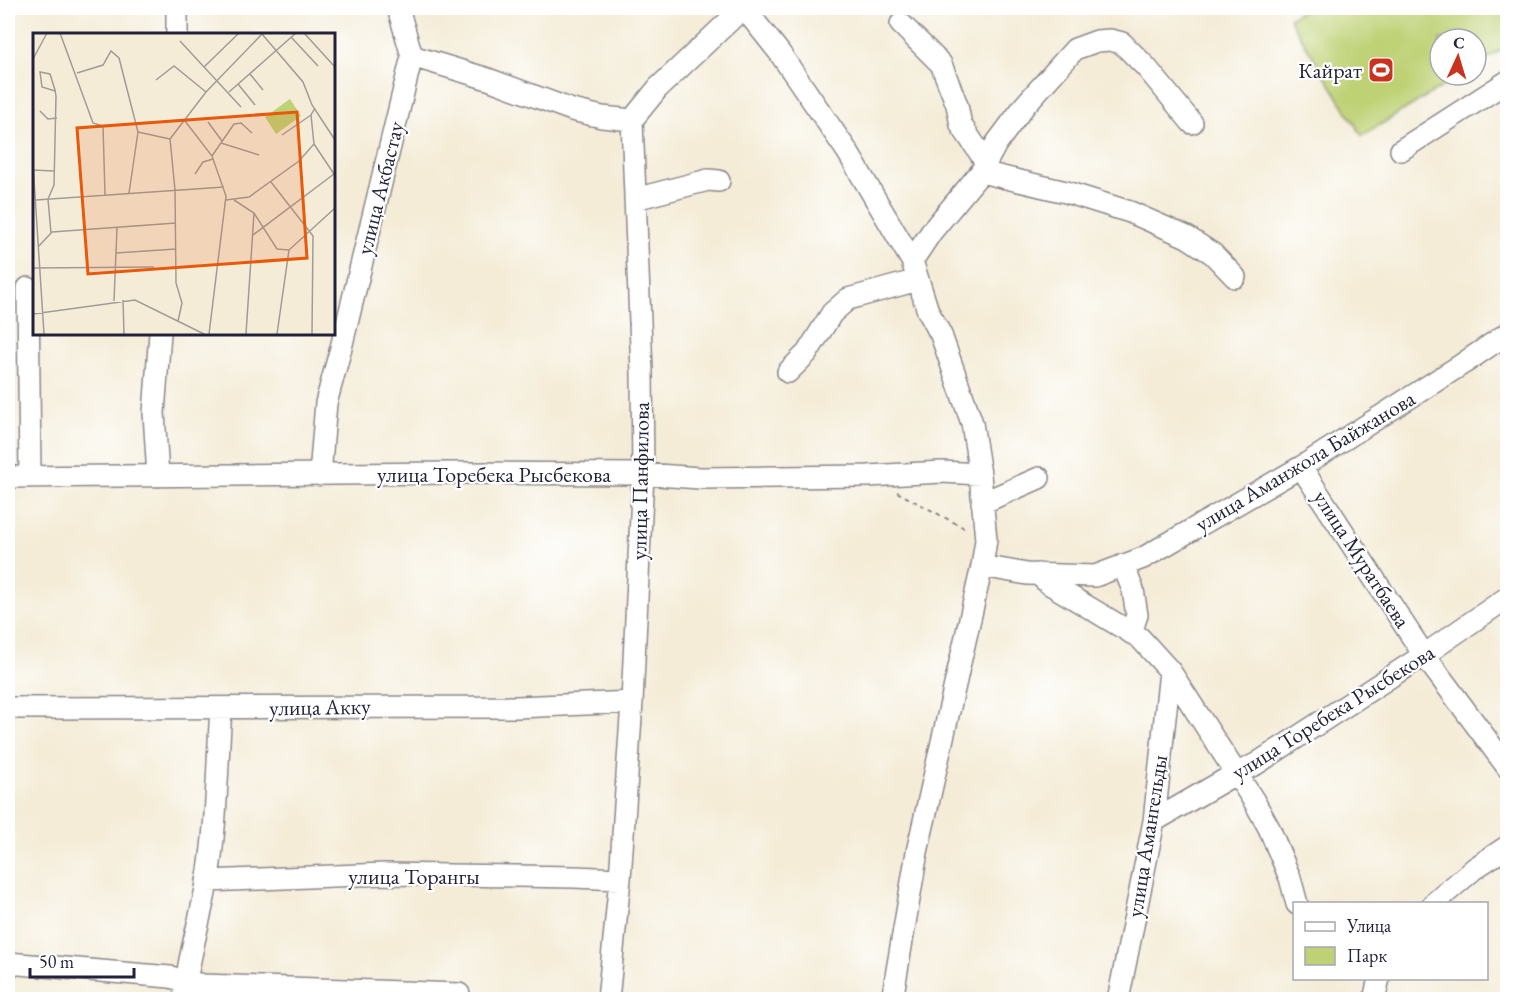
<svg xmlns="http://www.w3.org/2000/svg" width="1515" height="1007" font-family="'EB Garamond',serif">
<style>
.green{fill:#bed174;stroke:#707a58;stroke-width:1.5}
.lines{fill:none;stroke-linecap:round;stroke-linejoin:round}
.minor-casing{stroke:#8b8789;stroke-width:24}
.path{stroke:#8b8789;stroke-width:2;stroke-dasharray:4.5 4.5;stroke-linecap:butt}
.minor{stroke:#fff;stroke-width:21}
.labels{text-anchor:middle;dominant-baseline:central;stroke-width:4.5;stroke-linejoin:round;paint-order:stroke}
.poi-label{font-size:22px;fill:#22223b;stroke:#fff;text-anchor:end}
.street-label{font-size:22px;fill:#22223b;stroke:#fff}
.inset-road{fill:none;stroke:#a09b99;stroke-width:1.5}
.view{fill:#e8590c;fill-opacity:0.15;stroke:#e8590c;stroke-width:3}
.inset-edge{fill:none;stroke:#22223b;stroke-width:3}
</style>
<rect width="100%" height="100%" fill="#fff"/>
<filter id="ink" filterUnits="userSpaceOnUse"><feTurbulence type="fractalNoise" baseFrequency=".0167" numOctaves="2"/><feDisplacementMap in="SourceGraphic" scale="12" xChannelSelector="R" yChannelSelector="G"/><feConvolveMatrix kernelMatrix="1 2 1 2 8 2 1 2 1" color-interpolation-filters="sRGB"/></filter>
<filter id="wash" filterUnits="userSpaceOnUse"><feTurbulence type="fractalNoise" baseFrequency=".008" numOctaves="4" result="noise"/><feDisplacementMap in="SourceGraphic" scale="24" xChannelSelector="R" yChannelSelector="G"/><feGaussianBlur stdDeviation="1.35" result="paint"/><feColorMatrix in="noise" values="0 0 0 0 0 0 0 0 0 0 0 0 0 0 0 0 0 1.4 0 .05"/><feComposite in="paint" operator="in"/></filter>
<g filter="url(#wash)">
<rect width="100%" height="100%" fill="#f4ecd7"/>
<path class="green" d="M1307,8H1507V46L1476,66V39H1440V75H1461L1362,136L1289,18Z"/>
</g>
<g filter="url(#ink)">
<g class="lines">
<g class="minor-casing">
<path id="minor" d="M744,8L779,52L847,151L912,261L928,311L941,335L972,423L980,474L986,540L982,566L917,852L892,1000
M901,24L941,64L957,105L961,125L986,162
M177,34V8
M412,56L488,79L572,110L602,117L632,120
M1401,150L1508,81
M981,172L1066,192L1130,212L1187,237L1213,254L1235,277
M635,199L708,180L719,181
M912,261L932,231L981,172L996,144L1025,105L1075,49L1097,41L1110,40L1122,43L1146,67L1192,123
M28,288L30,477
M788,372L807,353L832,313L848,299L918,280
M1301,467L1424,655L1508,768
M320,475L326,403L341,348L412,56L398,8
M158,476L154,413L160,333
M8,477L456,473L643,474L700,478L868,476L942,472L980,474
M982,503L1039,478
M1123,565L1133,590L1137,615L1131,633
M982,566L1027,574L1095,576L1143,558L1301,467L1464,363L1508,333
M1038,574L1048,583L1140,638L1170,671L1254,801L1269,828L1290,878L1297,904
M8,708L517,707L632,702
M1154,821L1235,774L1256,764L1424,655L1508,597
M207,881L384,874L574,877L620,879
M1433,904L1475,868L1508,846
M8,963L170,977L203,985L459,994
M184,1000C187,960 200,922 207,883C217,826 217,767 221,709
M608,1000L620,879L632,702L643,474L642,372L632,120L658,88L743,8
M1118,1000L1154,821L1170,671
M1374,1000L1379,978"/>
</g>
<path class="path" d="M897,492L968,530"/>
<use href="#minor" class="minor"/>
</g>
</g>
<defs>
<g id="stadium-square" transform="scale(1.35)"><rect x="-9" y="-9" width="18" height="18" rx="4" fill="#c8321e" stroke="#fff"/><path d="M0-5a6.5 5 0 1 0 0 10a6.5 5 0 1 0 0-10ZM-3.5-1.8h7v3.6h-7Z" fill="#fff"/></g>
</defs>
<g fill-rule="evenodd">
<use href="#stadium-square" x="1381" y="70"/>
</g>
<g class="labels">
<g class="poi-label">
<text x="1362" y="70">Кайрат</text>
</g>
<g class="street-label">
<text transform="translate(380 188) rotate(-76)">улица Акбастау</text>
<text transform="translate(1305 461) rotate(-31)">улица Аманжола Байжанова</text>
<text x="494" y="474">улица Торебека Рысбекова</text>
<text transform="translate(640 481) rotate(-89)">улица Панфилова</text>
<text transform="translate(1362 559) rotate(57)">улица Муратбаева</text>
<text transform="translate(320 707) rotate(-1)">улица Акку</text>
<text transform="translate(1333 712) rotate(-32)">улица Торебека Рысбекова</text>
<text transform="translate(1147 836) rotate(-81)">улица Амангельды</text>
<text x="414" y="876">улица Торангы</text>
</g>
</g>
<g transform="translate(33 33)">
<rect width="302" height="302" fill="#f4ecd7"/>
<path d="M257,66L268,83L243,101L232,84Z" fill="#bed174"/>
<path class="inset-road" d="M27,0L60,90L70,93L72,162M271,0L302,34M229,1L270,49L279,72L302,107M258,4L285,33M147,8L208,74M0,26L14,0M171,34L206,0M44,40L70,32L78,18L86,25L105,99L96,160M217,41L230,57M123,47L141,33L173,59M205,51L222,72M196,59L263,0M7,78L15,86L24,85M152,88L179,123L193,163L176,301M175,89L189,108M105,99L137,106M249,102L278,82M188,110L226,122M281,111L278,82L282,75M281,111L301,141M179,123L201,91L208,90L219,100M0,131L11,301M0,137L21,138M162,141L170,129L180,126M238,149L280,203L279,301M3,167L191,154M193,167L216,164L266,128L281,111M201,167L221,180L244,216L256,217M18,200L15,166L21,152L23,63L22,57L17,41L7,39L9,54L22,58M220,202L301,141M5,214L19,199L143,190M256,217L302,175M83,220L143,216M0,235L121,234M90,267L91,301M81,268L84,195M0,281L102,267L171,301M145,288L149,270L143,250L142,157L137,106L173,59L230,0M213,301L221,180M244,301L256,217"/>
<path class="view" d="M264,79L274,225L55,241L44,95Z"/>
<rect width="302" height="302" class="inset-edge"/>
</g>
<rect width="1515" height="1007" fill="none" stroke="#fff" stroke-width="30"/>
<rect x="1293" y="902" width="195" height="78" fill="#ffffff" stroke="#a7a7b1" stroke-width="1.5"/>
<rect x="1305" y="922" width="30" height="9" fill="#ffffff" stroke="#a7a7b1" stroke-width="1.5"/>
<text x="1347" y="932" font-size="18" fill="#22223b">Улица</text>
<rect x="1305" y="947" width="30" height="18" fill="#bed174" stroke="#a7a7b1" stroke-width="1.5"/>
<text x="1347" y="962" font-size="18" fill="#22223b">Парк</text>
<g transform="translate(1458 57) rotate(4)"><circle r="28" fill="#ffffff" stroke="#a7a7b1" stroke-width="1.5"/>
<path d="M0-4.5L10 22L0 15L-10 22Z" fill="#c8321e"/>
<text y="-9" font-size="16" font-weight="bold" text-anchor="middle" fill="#22223b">С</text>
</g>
<path d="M30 968v9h104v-9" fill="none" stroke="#22223b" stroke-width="3"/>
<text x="39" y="968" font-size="18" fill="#22223b" stroke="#ffffff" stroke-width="4.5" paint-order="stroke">50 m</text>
</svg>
